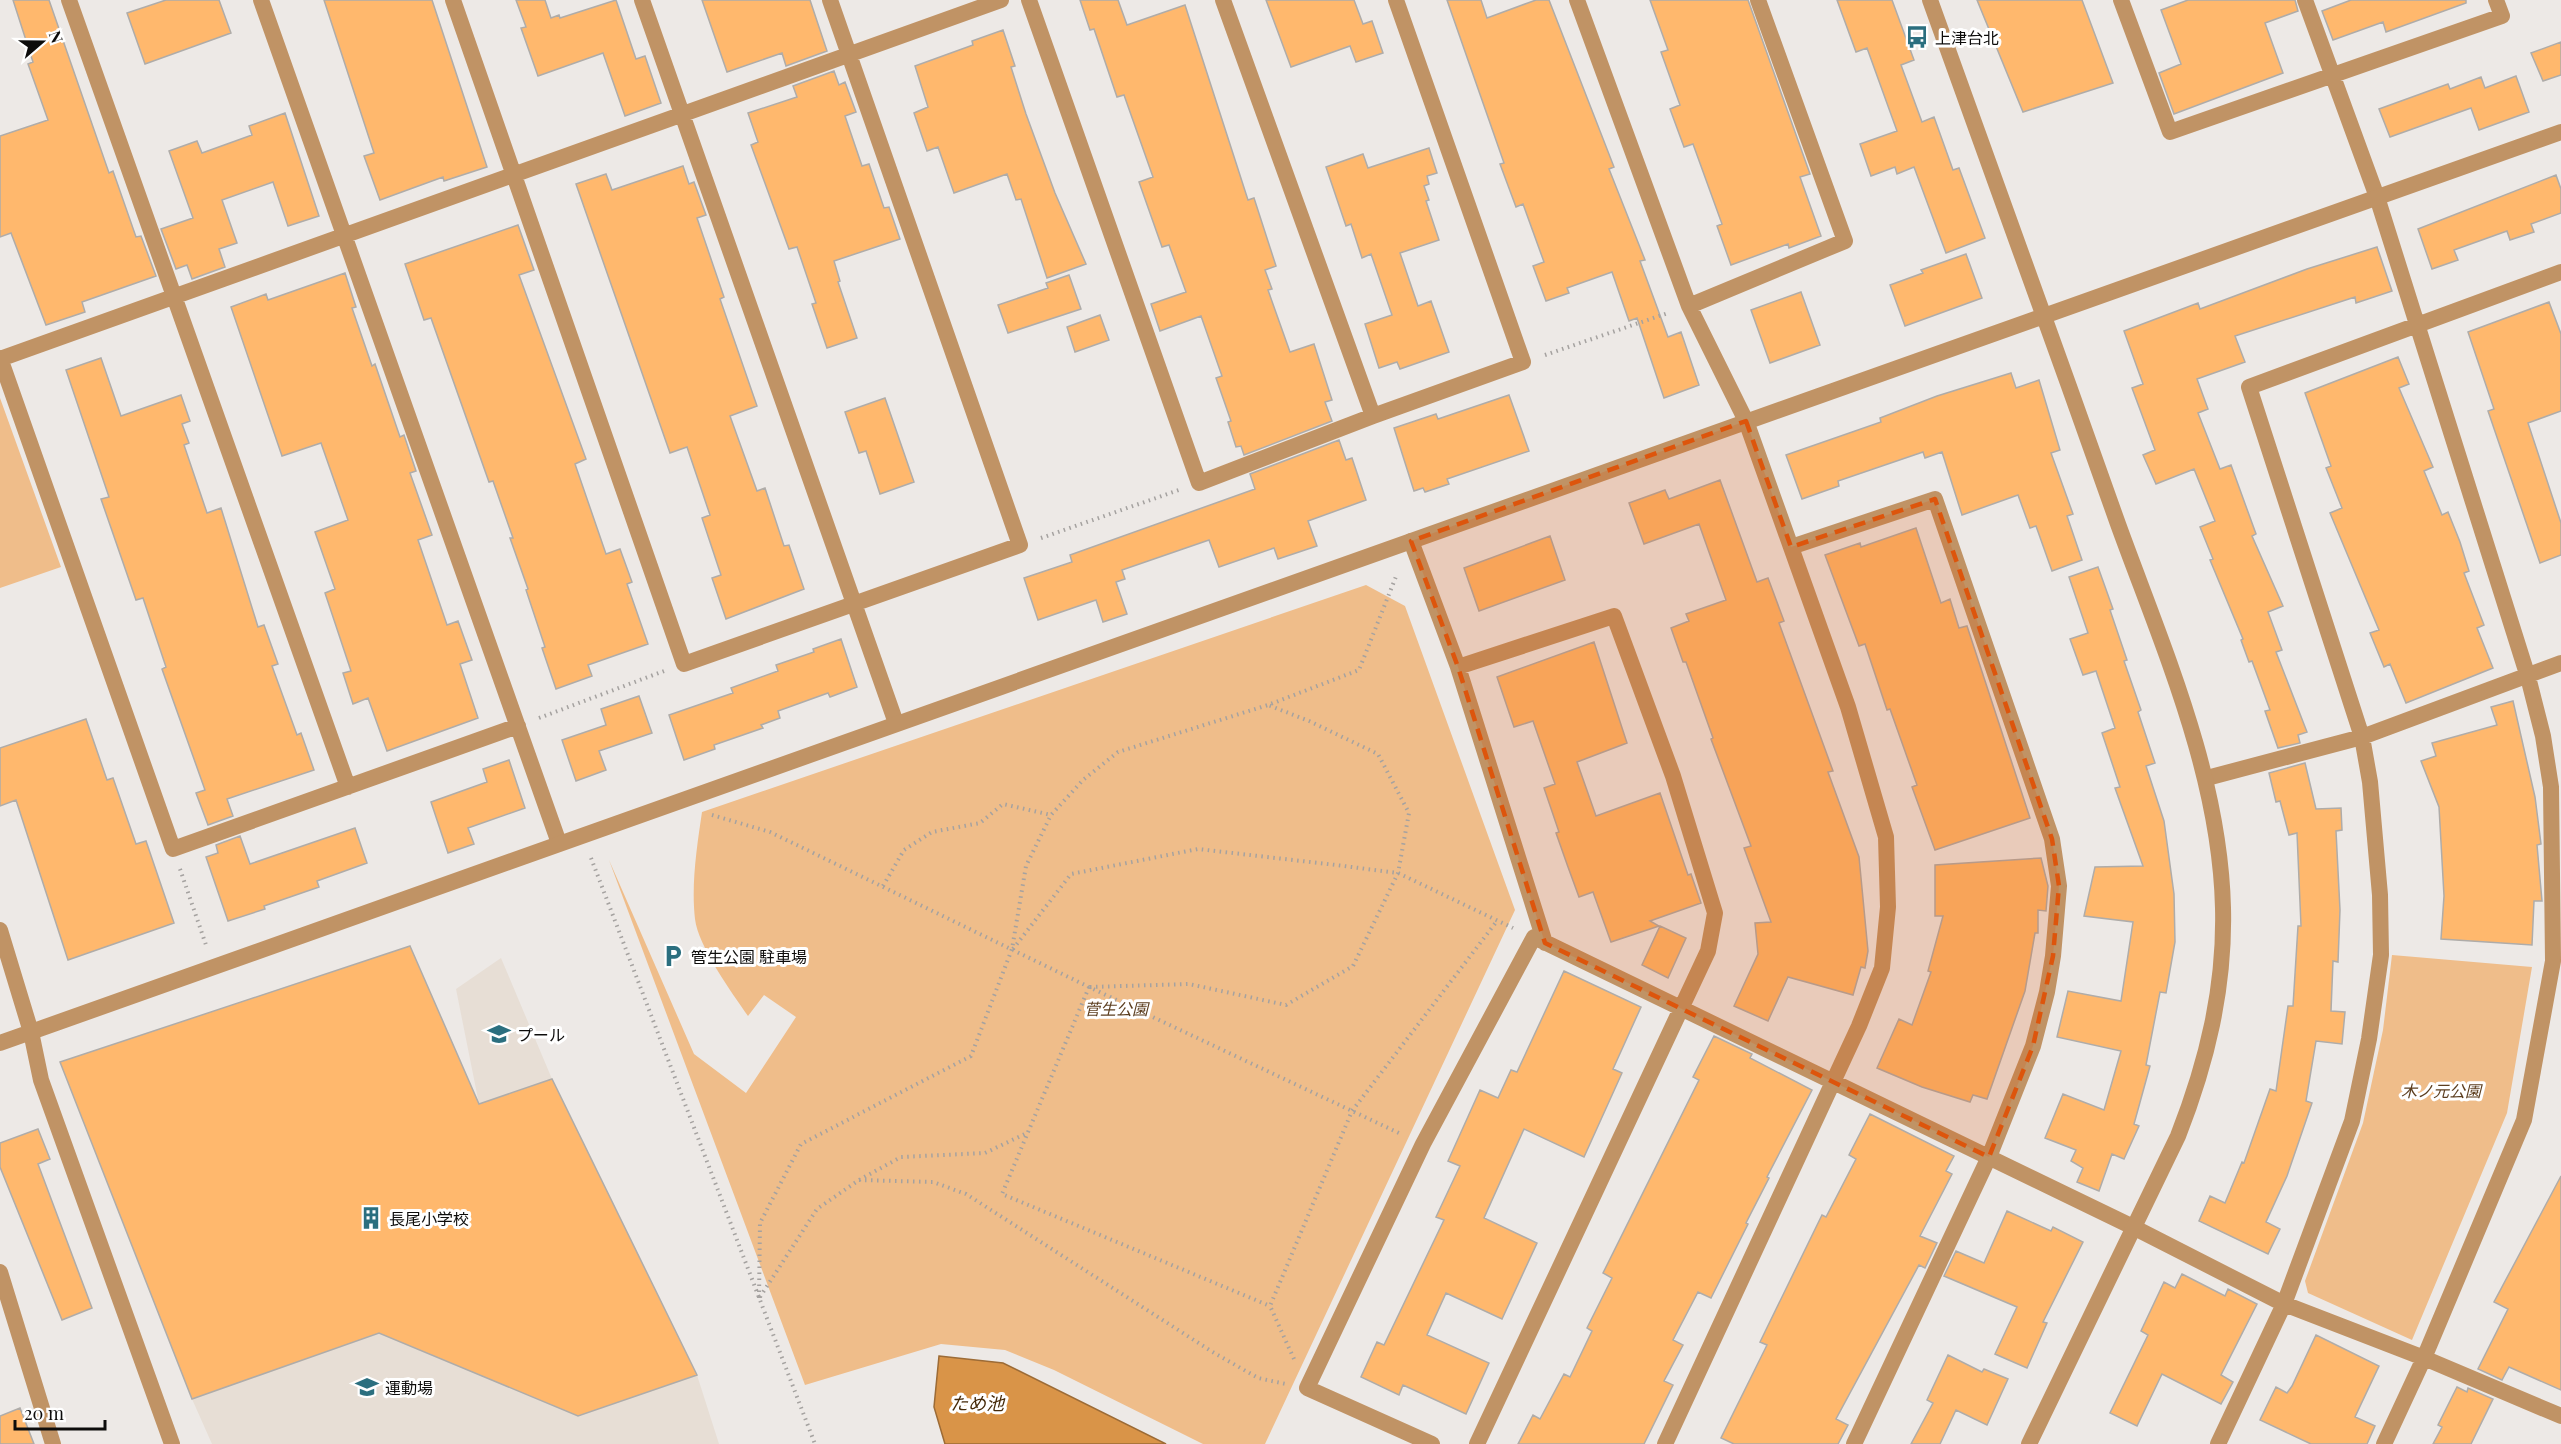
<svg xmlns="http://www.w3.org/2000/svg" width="2561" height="1444" font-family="'Playfair Display','Noto Sans JP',serif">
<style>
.built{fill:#e7ded5}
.green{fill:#efbd8a}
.water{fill:#d99448;stroke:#9c6b36;stroke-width:1.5}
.building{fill:#ffb86d;stroke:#afaca9;stroke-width:1.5}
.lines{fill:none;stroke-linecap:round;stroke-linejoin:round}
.path{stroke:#a5a2a0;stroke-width:4;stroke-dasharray:1.5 4.5;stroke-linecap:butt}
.minor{stroke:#c09365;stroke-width:16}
.tertiary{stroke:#c09365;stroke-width:16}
.marked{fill:#dd550c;fill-opacity:0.2;stroke:#dd550c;stroke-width:4.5;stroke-dasharray:12 8;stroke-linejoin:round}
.labels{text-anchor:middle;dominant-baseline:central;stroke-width:6;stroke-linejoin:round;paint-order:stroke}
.poi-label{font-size:16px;fill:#0d0c0b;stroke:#fff;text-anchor:start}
.park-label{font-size:16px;font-style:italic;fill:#5c3e1f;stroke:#fff}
.water-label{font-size:18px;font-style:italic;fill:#462a09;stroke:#fff}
</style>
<rect width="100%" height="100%" fill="#ede9e6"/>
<path class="built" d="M501,958L552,1079L479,1104L456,989Z
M379,1333L578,1416L697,1375L719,1444H212L192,1399Z"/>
<path class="green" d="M0,398L61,567L0,588Z
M1366,585L1405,606L1515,910L1265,1444H1203L1054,1370L1005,1350L941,1344L805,1385L609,860L694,1054L746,1093L796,1017L764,995L748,1016C732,993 698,946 695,919C691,884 697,846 702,812Z
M2392,955L2532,967L2507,1113L2412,1340L2308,1293L2305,1281L2363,1123L2383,1030Z"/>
<path class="water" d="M939,1356L1003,1363L1166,1444H945L934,1407Z"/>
<path class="building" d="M13,0H49L109,173L113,171L136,237L141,236L156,276L82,302L85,312L46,325L11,233L0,237V136L48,120L28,64L33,62Z
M166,0H219L231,33L145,64L127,13Z
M324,0H432L487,167L444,181L443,177L380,200L364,156L374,153Z
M516,0H545L551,18L559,15L560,18L616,0L636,59L645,56L661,103L625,116L603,53L538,76L521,28L526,27Z
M702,0H810L827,51L786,66L782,53L727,72Z
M1080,0H1118L1127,25L1185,5L1248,200L1254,198L1276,266L1265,270L1272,289L1268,290L1290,352L1314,344L1332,400L1325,402L1332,421L1244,455L1241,446L1236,447L1228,422L1231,421L1216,378L1222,376L1201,316L1160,331L1151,304L1186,292L1169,245L1162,247L1139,182L1153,177L1124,95L1117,97L1094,29L1090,30Z
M1266,0H1354L1363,24L1372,21L1383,53L1356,62L1350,46L1291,67Z
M1447,0H1481L1487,18L1536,0H1549L1614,167L1609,169L1645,260L1640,261L1668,337L1681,332L1699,385L1664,398L1637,318L1629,321L1612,272L1567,288L1569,293L1546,301L1533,266L1544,262L1523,204L1516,207L1500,164L1504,163Z
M1650,0H1748L1810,174L1800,177L1821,236L1789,248L1788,244L1731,265L1717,226L1722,224L1693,144L1684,147L1670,109L1680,105L1661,52L1668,50Z
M1837,0H1892L1914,60L1901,65L1922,122L1934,117L1953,170L1959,168L1985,238L1946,253L1914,167L1897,174L1895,167L1871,176L1860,144L1897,131L1867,48L1856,52Z
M1977,0H2082L2113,83L2023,112Z
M2188,0H2295L2298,11L2265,23L2283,73L2174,114L2159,73L2181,64L2161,10Z
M2351,0H2466V3L2386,32L2383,22L2333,40L2322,11Z
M1003,30L1015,66L1011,67L1026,114L1055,193L1086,264L1047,278L1021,199L1016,200L1007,174L954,193L938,147L927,151L914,113L928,107L915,66L973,45L972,41Z
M2561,42V75L2543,81L2531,53Z
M834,71L839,85L845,82L856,112L845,116L862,166L869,164L884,208L889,207L900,239L834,261L840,281L838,282L857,338L827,348L812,304L816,303L797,247L789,249L751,145L758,142L748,113L797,97L793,86Z
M2516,76L2529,112L2479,130L2471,108L2390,137L2379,109L2448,84L2450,89L2481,77L2485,88Z
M285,113L319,216L288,226L273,182L222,200L237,243L219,249L225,267L192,279L187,265L176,269L161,229L193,218L169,151L197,141L202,153L252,135L249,126Z
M1429,148L1437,173L1427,176L1429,184L1424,186L1429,200L1426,201L1439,240L1400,253L1418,306L1431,301L1449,352L1400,369L1397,362L1379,368L1365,324L1392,315L1371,254L1362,258L1351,224L1346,226L1326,167L1363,154L1368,168Z
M683,166L689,184L694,182L706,215L697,218L724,297L720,299L757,406L730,416L757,491L765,488L784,546L789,545L804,589L726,619L712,578L721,575L702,518L710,515L687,447L670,453L576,184L606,174L612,190Z
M2556,175L2561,189V213L2531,224L2534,232L2510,240L2507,231L2454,250L2458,260L2432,269L2418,229Z
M518,225L534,270L519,275L586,459L575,464L606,554L620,549L632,582L627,584L648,644L588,665L592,676L556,689L542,648L545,647L526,590L528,589L510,538H513L493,481L489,482L431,318L424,320L405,264Z
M2377,247L2392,291L2356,303L2355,297L2235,336L2245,362L2197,379L2208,409L2198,413L2220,469L2231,465L2256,534L2252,536L2283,606L2268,612L2282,650L2276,652L2307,732L2298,735L2300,743L2278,748L2265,711L2270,710L2252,661L2249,662L2241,640L2243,639L2210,560L2213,559L2200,527L2215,521L2194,469L2156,484L2143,455L2155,450L2132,388L2143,384L2124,331L2198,303L2200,309L2307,269Z
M1966,254L1982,298L1905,326L1890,285L1923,273L1921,270Z
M345,273L356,307L352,308L372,366L375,364L400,437L404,435L416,471L410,473L432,535L418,540L447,625L458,621L472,660L460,664L478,718L387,751L368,698L353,704L343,673L351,671L325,593L335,589L315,532L348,520L321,443L282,456L231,307L266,294L268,300Z
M1069,275L1081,309L1008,333L998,305L1048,288L1046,283Z
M1801,292L1820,345L1770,363L1751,310Z
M2549,302L2561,334V411L2528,423L2561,523V555L2540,563L2488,411L2494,409L2468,332Z
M1100,315L1109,340L1075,352L1067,327Z
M2398,357L2409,384L2399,388L2433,467L2424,471L2442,515L2448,512L2460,542L2469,571L2464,573L2484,625L2477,628L2493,668L2406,703L2390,664L2384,667L2370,633L2379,630L2330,513L2342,508L2326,468L2331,466L2305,393Z
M101,358L121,416L181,395L190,421L182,424L189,443L184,445L207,513L221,508L258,627L264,625L278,664L272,666L297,735L301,733L314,770L227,799L233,816L208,825L196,793L205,790L162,669L166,667L143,598L136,600L101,499L109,497L66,370Z
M2011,373L2016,388L2039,380L2060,450L2051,453L2073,514L2067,516L2082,560L2052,571L2036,526L2030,528L2018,495L1962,515L1942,452L1925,458L1923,452L1838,481L1839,486L1802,499L1786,455L1881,422L1880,418L1937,396Z
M1509,395L1529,451L1447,479L1449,484L1425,492L1423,488L1414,491L1394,428L1436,414L1438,419Z
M885,398L914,482L880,494L866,451L859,453L845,412Z
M1339,440L1346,460L1352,458L1366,500L1308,521L1317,546L1278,559L1274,548L1219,567L1209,540L1122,570L1125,579L1116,582L1127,614L1103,622L1096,600L1038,620L1024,578L1072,562L1070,555L1255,489L1250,474Z
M1720,480L1757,582L1768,578L1784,621L1779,623L1833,771L1828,772L1859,857L1868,951L1865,968L1861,967L1853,995L1788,977L1768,1021L1734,1006L1758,954L1755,923L1771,922L1744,848L1751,846L1711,739L1713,738L1686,662H1683L1671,628L1689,621L1686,614L1726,600L1699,524L1644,544L1629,503L1665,490L1669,499Z
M1916,528L1941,603L1950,599L1959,628L1967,626L2030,818L1935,850L1912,787L1917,785L1890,709L1887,710L1865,644L1859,646L1825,555L1860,543L1861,547Z
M1550,536L1565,580L1479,611L1464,568Z
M2098,567L2113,609L2110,610L2127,660L2124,661L2141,710L2138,712L2155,763L2146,766L2164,821L2174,894L2175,942L2166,993L2160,992L2146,1065L2150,1066L2134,1124L2139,1126L2124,1159L2112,1154L2099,1191L2077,1182L2083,1168L2071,1161L2076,1150L2045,1138L2063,1094L2104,1110L2121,1051L2057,1037L2068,991L2121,1001L2133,922L2084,916L2095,867L2143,866L2115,788L2120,787L2102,733L2115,728L2096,671L2083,675L2070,639L2088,633L2069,577Z
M841,639L857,687L830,697L828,693L778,711L780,718L761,725L763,728L714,745L715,749L684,760L669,715L733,693L731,688L778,671L776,665L814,652L813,649Z
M1594,642L1627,743L1577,762L1596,816L1660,793L1688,875L1691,874L1701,903L1650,921L1659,926L1611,942L1593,892L1579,897L1568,867L1556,833L1559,832L1544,788L1555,784L1533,721L1514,727L1497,677Z
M639,696L652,733L599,751L606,770L576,781L562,740L606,725L601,709Z
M2513,701L2535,797L2541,844L2537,845L2542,901H2534L2532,945L2441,939L2444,896L2439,807L2421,761L2436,756L2432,743L2497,725L2491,707Z
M86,719L107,780L113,778L136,844L146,841L174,923L68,960L16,800L0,806V748Z
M509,760L525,808L468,828L474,844L448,853L431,802L487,782L483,769Z
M2305,763L2316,809L2341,808L2342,830L2336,831L2340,910L2338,962L2333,961L2331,1011L2345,1012L2342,1044L2316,1041L2306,1101L2312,1103L2287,1176L2266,1222L2280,1229L2268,1254L2199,1221L2210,1196L2225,1203L2242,1162L2244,1163L2270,1089L2276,1091L2288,1006H2293L2298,926H2301L2297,833L2289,835L2280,801L2276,802L2269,773Z
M355,828L367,863L317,881L319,887L264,906L265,909L228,921L206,857L218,853L216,845L240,836L250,864Z
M2041,858L2048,886L2046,911L2038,910V933H2035L2025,991L1987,1099L1973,1095L1970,1102L1922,1087L1877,1068L1899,1019L1912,1025L1931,972L1928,971L1943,916H1935V865Z
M1660,926L1686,938L1668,978L1642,965Z
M410,946L479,1104L552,1079L697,1375L578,1416L379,1333L192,1399L60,1062Z
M1564,971L1641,1007L1613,1069L1622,1073L1584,1157L1524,1129L1484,1218L1537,1243L1502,1319L1446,1293L1427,1335L1489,1363L1466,1414L1403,1385L1399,1395L1361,1377L1377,1342L1384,1345L1444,1220L1436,1217L1460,1166L1448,1161L1480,1090L1498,1098L1511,1070L1517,1072Z
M1714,1036L1752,1054L1750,1058L1812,1090L1767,1177L1769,1178L1746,1223L1748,1224L1711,1298L1698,1292L1673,1340L1683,1345L1664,1381L1673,1385L1644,1444H1518L1533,1415L1540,1419L1564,1374L1570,1377L1592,1331L1587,1328L1612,1278L1603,1273L1699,1080L1693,1077Z
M1870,1114L1954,1156L1946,1171L1952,1174L1920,1236L1937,1243L1925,1268L1919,1265L1836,1419L1848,1425L1838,1444H1734L1721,1438L1767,1345L1760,1342L1822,1215L1826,1217L1856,1159L1849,1155Z
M38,1129L50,1159L38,1164L92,1308L62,1320L0,1167V1143Z
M2561,1176V1390L2509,1367L2502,1380L2478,1369L2508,1309L2494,1302Z
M2007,1211L2051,1231L2053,1227L2083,1242L2043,1322L2047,1323L2027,1368L1995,1354L2017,1307L1944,1276L1956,1251L1984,1263Z
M2182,1274L2225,1296L2228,1289L2257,1304L2221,1375L2233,1382L2221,1404L2162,1374L2137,1426L2110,1413L2148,1335L2141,1331L2164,1282L2175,1288Z
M2316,1335L2379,1366L2355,1417L2375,1426L2367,1444H2311L2260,1420L2276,1387L2287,1393L2292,1386Z
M1948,1355L1982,1372L1984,1369L2008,1379L1987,1425L1956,1410L1940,1444H1911L1933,1403L1927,1400Z
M2457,1387L2467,1392L2468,1388L2493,1399L2471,1444H2433L2442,1427L2438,1425Z
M20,1408L34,1444H0V1416Z"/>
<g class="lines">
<path class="path" d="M1545,355L1668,313
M1041,538L1179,490
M539,718L664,671
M712,815L770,832L1089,987L1401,1134
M591,858L815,1444
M180,869L206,945
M883,886L904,850L932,832L980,823L1003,804L1051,815
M1013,949L1071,874L1198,849L1336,865L1398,873L1513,928
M1089,987L1002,1194L1270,1306
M1090,987L1189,984L1286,1005L1353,966L1398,873L1409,813L1378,754L1309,721L1268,705
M859,1180L933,1182L966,1194L1211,1351L1258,1378L1286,1384
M760,1297L817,1209L859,1180L901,1157L985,1153L1027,1133
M759,1298L760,1223L801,1144L971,1056L1012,949L1026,866L1051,815L1083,780L1118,752L1268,705L1359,670L1397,574
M1294,1359L1270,1306L1352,1111L1497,921"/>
<path class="minor" d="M69,0L348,787
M261,0L559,843
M453,0L684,664L1020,545L830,0
M642,0L896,723
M1029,0L1199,483L1373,416L1523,362L1396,0
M1223,0L1373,416
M1577,0L1689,306L1746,421L1848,707L1886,837L1888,907L1882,968L1859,1026L1665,1444
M2121,0L2170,132L2502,16L2496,0
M2305,0L2377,197L2528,677L2543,736L2551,787L2553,961L2524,1120L2424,1358L2384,1444
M1689,306L1845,241L1758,0
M0,358L173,849L518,726
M0,359L1001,0
M1411,541L1458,667L1545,943
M1791,547L1935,499L2052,839L2059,886L2053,956L2047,992L2033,1046L1989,1157L1854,1444
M1458,667L1614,616L1673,776L1715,913L1708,951L1477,1444
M2207,778L2362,737L2561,663
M31,1032L41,1080L172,1444
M0,1272L53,1444
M1432,1444L1307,1388L1423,1144L1534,937L2133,1227L2284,1304L2424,1358L2561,1416
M2218,1444L2284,1304L2352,1121L2369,1039L2381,955L2380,895L2370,782L2362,737L2249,387L2561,272"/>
<path class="tertiary" d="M1930,0C1993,174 2056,349 2118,524C2163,648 2220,775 2223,908C2225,988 2207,1062 2178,1136L2029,1444
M0,930L31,1032L2561,132
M0,1043L31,1032"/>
</g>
<path class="marked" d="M1746,421L1791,547L1935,499L2052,839L2059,886L2053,956L2033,1046L1989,1157L1545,943L1458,667L1411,541Z"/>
<defs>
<g id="bus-bare" transform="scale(1.8)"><path d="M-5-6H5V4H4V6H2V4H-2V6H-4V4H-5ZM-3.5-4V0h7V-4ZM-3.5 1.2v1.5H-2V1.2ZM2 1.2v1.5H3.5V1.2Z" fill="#2b6f7f" stroke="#fff" stroke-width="2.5" paint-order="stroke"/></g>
<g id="parking-bare" transform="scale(1.8)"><path d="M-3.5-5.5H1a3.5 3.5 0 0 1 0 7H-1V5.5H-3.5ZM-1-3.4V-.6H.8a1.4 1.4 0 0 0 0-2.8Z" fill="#2b6f7f" stroke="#fff" stroke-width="2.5" paint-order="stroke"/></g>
<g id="school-bare" transform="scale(1.8)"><path d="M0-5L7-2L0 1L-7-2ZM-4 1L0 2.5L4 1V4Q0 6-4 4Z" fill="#2b6f7f" stroke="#fff" stroke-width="2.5" paint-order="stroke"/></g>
<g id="building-bare" transform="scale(1.8)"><path d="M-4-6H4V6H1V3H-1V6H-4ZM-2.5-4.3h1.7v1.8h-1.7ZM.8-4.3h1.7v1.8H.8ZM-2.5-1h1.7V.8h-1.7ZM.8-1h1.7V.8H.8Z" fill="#2b6f7f" stroke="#fff" stroke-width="2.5" paint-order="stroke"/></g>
</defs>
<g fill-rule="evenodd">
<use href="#bus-bare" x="1917" y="37"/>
<use href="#parking-bare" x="673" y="956"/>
<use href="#school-bare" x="499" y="1034"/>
<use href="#building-bare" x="371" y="1218"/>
<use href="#school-bare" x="367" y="1387"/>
</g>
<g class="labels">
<g class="poi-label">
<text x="1935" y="37">上津台北</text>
<text x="691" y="956">管生公園 駐車場</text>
<text x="517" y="1034">プール</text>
<text x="389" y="1218">長尾小学校</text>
<text x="385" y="1387">運動場</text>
</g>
<g class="park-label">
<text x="1116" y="1008">菅生公園</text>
<text x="2441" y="1090">木ノ元公園</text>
</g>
<g class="water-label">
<text x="977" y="1403">ため池</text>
</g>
</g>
<g transform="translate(42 42) rotate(70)" stroke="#ffffff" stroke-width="4.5" paint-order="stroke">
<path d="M0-4.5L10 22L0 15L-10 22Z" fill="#0d0c0b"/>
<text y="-9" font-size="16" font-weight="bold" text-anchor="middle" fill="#0d0c0b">N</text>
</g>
<path d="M15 1420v9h90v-9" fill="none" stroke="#0d0c0b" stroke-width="3"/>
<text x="24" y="1420" font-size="18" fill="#0d0c0b" stroke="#ffffff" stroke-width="4.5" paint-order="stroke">20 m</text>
</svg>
